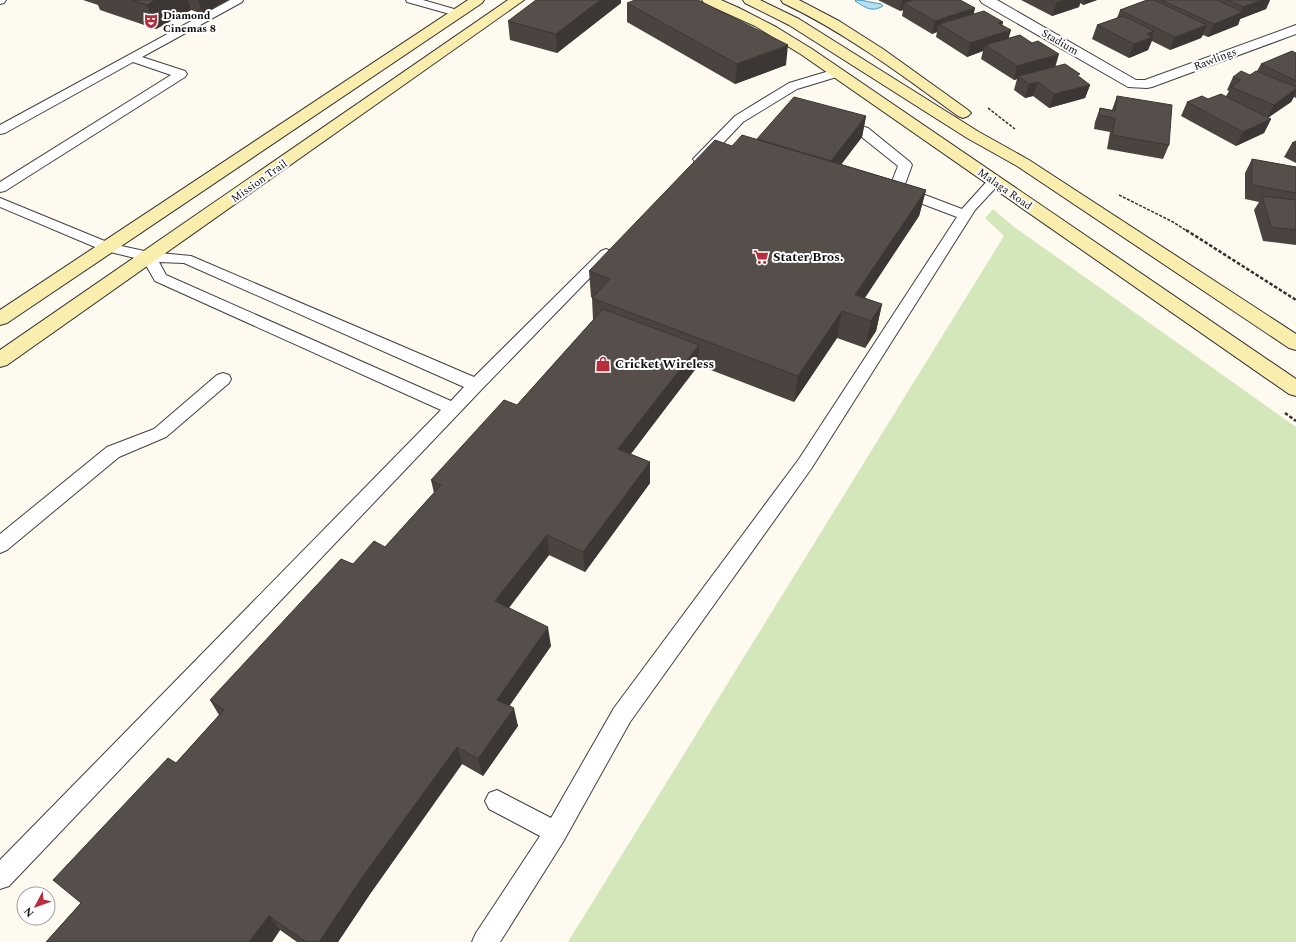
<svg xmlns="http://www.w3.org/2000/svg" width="1296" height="942" font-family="Spectral,serif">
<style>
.green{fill:#d4e7bb}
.water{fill:#b7dff2;stroke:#4298c5}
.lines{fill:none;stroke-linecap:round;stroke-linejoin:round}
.lane-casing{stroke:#414141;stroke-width:2}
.street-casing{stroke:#414141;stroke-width:2}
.secondary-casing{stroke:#303030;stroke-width:2}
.path-far1{stroke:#303030;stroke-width:1.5;stroke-dasharray:3 1.5;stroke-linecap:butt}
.path{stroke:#303030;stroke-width:2.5;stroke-dasharray:3.5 2;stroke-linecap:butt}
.lane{fill:#fff;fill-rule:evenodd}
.street{fill:#fff;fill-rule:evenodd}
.secondary{fill:#faeeae;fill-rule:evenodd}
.wall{fill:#4a4340}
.shaded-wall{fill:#3c3734}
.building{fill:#564e4b;stroke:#3c3734}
.labels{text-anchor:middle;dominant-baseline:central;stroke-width:4;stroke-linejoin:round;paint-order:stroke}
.far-poi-label{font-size:11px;font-weight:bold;fill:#0e0e0e;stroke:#fff;text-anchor:start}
.far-street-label{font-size:11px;fill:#0e0e0e;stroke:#fff}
.poi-label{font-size:13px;font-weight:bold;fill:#0e0e0e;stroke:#fff;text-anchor:start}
</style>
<rect width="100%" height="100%" fill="#fefaef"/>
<path class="green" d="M993,209L1013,226L1296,427V942H568L1004,236L985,218Z"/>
<path class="water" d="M856,0C865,0 872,3 881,4L883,6C871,13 865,7 855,1Z"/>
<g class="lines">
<g class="lane-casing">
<path id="lane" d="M0,0H6L4,3L0,4Z
M230,0H243L242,2L142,57L185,71L187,74L185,77L5,191L0,192V182L171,75L133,62L5,133L0,134V125Z
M406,0H423L461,11L463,13L457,16L407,2Z
M836,69L840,70L842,73L840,76L797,89L743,122L705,162H695L693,159L735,116L789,83Z
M840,120L868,128L910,162L912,165L904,187L962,209L989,179H999L1001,182L975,210L811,469L630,722L563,842L500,942H472L476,933L540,836L489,809L485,801L489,793L497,790L551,818L614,708L799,459L957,217L891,192L889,189L898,166L858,134L836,127L834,124L836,121Z
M0,198L112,244L149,252L191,256L474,377L601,251L606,249L611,251L613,254L482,389L9,886L0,889V860L441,410L155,281L143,260L102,250L0,207ZM159,262L184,263L464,387L451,401L166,275Z
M223,373L229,375L231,379L229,383L166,437L119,457L7,550L0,553V534L107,447L154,429L217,375Z"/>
</g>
<g class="street-casing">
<path id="street" d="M980,0H997L1136,80H1145L1296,25V34L1152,87L1147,88L1128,87L982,3Z"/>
</g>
<g class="secondary-casing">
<path id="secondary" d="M468,0H484L482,3L7,323L0,325V310Z
M508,0H524L7,365L0,367V350Z
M702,0H721L739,8L776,27L812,49L1296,379V396L1289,394L802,55L755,26L704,3Z
M743,0H760L799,19L979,132L1029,160L1296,334V350L1289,348L1017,166L967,138L789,25L745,3Z
M781,0H799L839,21L883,49L968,110L971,113L968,116L963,118L958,116C902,75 846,33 783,3Z"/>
</g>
<path class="path-far1" d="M988,108L1015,129
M1119,195L1173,222L1187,231"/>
<path class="path" d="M1186,230L1296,300
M1285,413L1296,421"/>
<use href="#lane" class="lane"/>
<use href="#street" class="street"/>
<use href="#secondary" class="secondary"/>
</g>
<path class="wall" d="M83,0H228L203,14L191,10L156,29L100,10L98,5Z
M878,0H960L975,8L973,14L1003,22L1002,25L1009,38L1055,66L1079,77L1090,85L1085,98L1049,108L1033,96L1025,98L1014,90L1017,79L1014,80L981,59L983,51L967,57L936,37L937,32L932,34L902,16L903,10L900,11Z
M1021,0H1097L1083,5L1080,3L1079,7L1052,16Z
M1147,0H1270L1266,9L1240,19L1238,25L1208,37L1203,35L1201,38L1170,50L1152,41L1148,50L1129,58L1092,39L1097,25L1117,18L1120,10Z
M621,3L557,53L510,40L508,21Z
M627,3L786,65L735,84L627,22Z
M1296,53V98L1294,97L1291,102L1268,118L1271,119L1264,133L1236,146L1181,116L1187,102L1226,96L1229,91L1227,90L1233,77L1250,75L1257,71L1261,64Z
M1117,96L1169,145L1163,159L1107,149L1110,132L1094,129L1095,122L1100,108L1112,110Z
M866,116L862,137L841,164L926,190L919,216L865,298L882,304L876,331L865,348L837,338L794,402L698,365L631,454L650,462V483L585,572L549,555L509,608L551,646L509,706L518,726L483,776L462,764L370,894L338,942H297L280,930L272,942H46L81,903L176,763L219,715L210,700L353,564L385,547L434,493L431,480L517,405L593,320L592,298L591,297L589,271L732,146L757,139Z
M1296,141V163L1284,157L1292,143Z
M1252,159L1296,167V245L1263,241L1254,210L1259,202L1245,199V173Z"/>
<path class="shaded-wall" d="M156,0H188L191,10L156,29L147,5Z
M198,0H228L203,14Z
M600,0H621V3L557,53L556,34Z
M902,0H931L904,3L903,10L900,11Z
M1064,0H1081L1079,7L1052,16L1056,3Z
M1085,0H1097L1083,5Z
M1262,0H1270L1266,9L1240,19L1238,25L1208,37L1214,24L1240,13L1243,7Z
M975,8L972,22L939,24L937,32L932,34L935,21Z
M1003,22L1000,34L1011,30L1007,44L985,45L983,51L967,57L970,43L998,23Z
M1207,25L1201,38L1170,50L1175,37Z
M1154,31L1152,37H1153L1148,50L1129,58L1134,44L1147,34Z
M788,45L786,65L735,84L737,64Z
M1059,54L1055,68L1018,76L1017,79L1014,80L1017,66Z
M1038,82L1033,96L1025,98L1029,84Z
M1090,85L1085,98L1049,108L1054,94Z
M1296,89V92L1291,102L1267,118L1274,105Z
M866,116L862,137L825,186L828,165Z
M1271,119L1264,133L1236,146L1243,132Z
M926,190L919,216L853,315L855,295Z
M882,304L876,331L865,348L871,321Z
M842,311L837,338L794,402L798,376Z
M699,345L698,366L619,469L618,449Z
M650,462V483L585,572L583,552Z
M547,535L549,555L499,620L495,601Z
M548,627L551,646L501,718L497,700Z
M514,708L518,726L483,776L478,759Z
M457,747L462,764L370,894L338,942H319L361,879Z
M269,916L280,930L272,942H249Z"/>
<path class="building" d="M132,0H156L147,5Z
M536,0H600L556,34L508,21Z
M635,0H698L788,45L737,64L627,3Z
M913,0H960L975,8L935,21L904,3Z
M1050,0H1064L1056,3Z
M1147,0H1154L1207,25L1175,37L1120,10Z
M1161,0H1217L1243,12L1214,24Z
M1227,0H1262L1243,7Z
M984,11L1003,22L998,23L1011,30L970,43L939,24Z
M1123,16L1154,31L1147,34L1153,37L1134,44L1097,25Z
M1020,35L1032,43L1038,41L1059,54L1017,66L985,45Z
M1292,51L1296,53V81L1261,64Z
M1065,64L1080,74L1077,75L1090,85L1054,94L1038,82L1029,84L1018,76Z
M1241,71L1250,75L1256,71L1296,87V89L1274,105L1231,87L1241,80L1233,77Z
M1221,94L1271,119L1243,132L1187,102L1202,96L1208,99Z
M1117,96L1172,105L1169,145L1112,135L1115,118L1099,115L1100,108L1115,111Z
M794,97L866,116L831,161L757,139Z
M742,135L926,190L855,295L882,304L871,321L842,311L798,376L592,298L610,279L589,271L715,140L732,146Z
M1296,141V145L1292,143Z
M1252,159L1296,167V193L1252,185Z
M1262,196L1296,200V230L1271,227Z
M603,309L699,345L618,449L650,462L583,552L547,535L495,601L548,627L497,700L514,708L478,759L457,747L361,879L319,942H306L269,916L249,942H46L81,903L53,880L168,758L176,763L224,710L210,700L341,559L353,564L374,541L385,547L441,485L431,480L504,400L517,405Z"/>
<defs>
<g id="theatre-bare" transform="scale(1.2)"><path d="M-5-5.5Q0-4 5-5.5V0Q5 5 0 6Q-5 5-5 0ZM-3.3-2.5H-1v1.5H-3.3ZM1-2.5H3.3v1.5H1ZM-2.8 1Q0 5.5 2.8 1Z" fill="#b62e3c" stroke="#fff" stroke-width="2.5" paint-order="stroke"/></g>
<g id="supermarket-bare" transform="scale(1.2)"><path d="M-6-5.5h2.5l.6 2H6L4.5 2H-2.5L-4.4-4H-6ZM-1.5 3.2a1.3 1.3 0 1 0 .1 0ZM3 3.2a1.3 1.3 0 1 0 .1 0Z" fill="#b62e3c" stroke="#fff" stroke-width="2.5" paint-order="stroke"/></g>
<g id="shop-bare" transform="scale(1.2)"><path d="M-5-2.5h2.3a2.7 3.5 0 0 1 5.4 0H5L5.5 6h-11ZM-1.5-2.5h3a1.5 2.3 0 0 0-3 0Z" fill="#b62e3c" stroke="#fff" stroke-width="2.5" paint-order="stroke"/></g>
</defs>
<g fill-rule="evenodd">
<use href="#theatre-bare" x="151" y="21"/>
<use href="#supermarket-bare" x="761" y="257"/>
<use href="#shop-bare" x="603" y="364"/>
</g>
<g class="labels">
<g class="far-poi-label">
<text x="163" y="15">Diamond<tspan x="163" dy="13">Cinemas 8</tspan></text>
</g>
<g class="far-street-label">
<text transform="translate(1060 42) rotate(30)">Stadium</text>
<text transform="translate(1215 59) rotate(-21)">Rawlings</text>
<text transform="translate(259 181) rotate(-35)">Mission Trail</text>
<text transform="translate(1005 189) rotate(35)">Malaga Road</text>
</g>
<g class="poi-label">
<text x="773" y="257">Stater Bros.</text>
<text x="615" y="364">Cricket Wireless</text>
</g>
</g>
<g transform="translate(36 906) rotate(229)"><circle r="19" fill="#ffffff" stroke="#9f9f9f"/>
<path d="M0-3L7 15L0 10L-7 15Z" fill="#b62e3c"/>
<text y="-6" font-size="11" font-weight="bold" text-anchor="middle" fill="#0e0e0e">N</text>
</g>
</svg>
